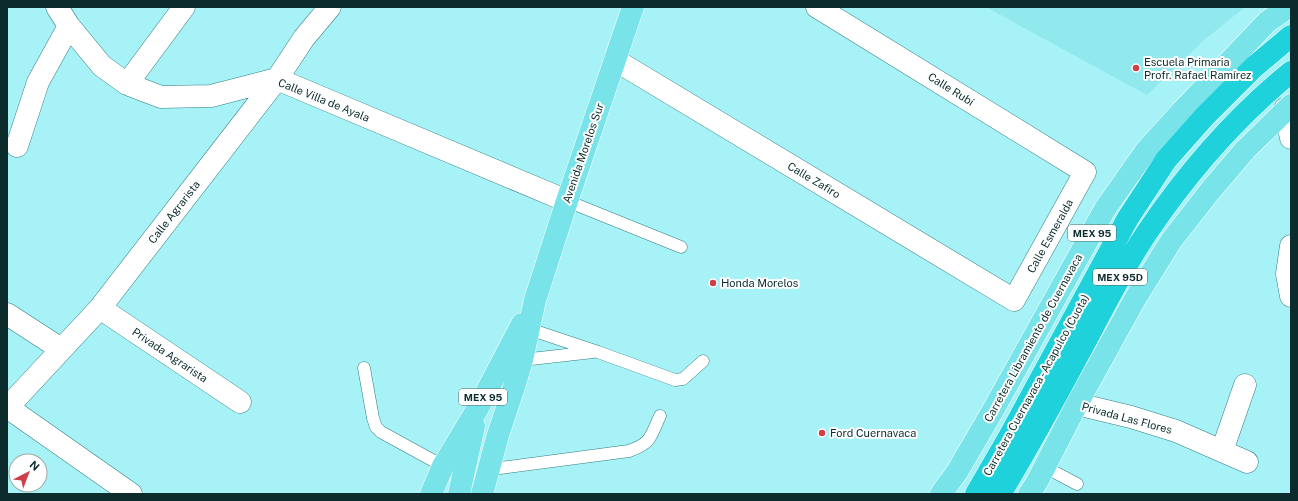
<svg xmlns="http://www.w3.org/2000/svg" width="1298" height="501" font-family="'Public Sans',sans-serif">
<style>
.built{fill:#91e8ed}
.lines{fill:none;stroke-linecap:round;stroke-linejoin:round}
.lane-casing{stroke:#317e82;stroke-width:13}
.street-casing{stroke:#317e82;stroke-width:23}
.primary-casing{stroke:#fff;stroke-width:23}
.highway-casing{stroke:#fff;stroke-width:23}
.lane{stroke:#fff;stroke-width:12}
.street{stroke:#fff;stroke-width:22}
.primary{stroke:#78e3e9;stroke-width:22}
.highway{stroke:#1ed1da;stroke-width:22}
.poi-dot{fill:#cf3f4b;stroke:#fff;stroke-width:1.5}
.labels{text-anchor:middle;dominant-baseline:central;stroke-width:4;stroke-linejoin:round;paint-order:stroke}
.shield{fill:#fff;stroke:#546b6c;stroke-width:1}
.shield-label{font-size:10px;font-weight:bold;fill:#0b2b2d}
.poi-label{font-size:11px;fill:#0b2b2d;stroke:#fff;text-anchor:start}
.street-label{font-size:11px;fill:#0b2b2d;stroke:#fff}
</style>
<rect width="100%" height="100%" fill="#a7f2f6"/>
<path class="built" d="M986,7H1245L1203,41L1147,95Z"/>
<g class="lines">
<g class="lane-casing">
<path id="lane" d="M567,201L681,247
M529,329L598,352L675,380L683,379L703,361
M522,360L593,352
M364,368L373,418L376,427L381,432L443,466
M1045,467L1077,484
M500,468L629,451C652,443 650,437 660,416"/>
</g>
<g class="street-casing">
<path id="street" d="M57,7L69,26L102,66L127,84L161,97L211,96L277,79L567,201
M615,60L1014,300L1085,172L817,7
M127,84L184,7
M1285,109L1291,138
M17,146L38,82L69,26
M1291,246L1287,274L1291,296
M100,308L240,402
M7,314L61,349
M1077,404L1131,417L1176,431L1247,462
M7,407L131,494
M7,408L100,308L277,79L304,38L330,7
M1222,451L1245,385"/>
</g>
<g class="primary-casing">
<path id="primary" d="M431,494L443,466L478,408L522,324
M459,494L474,426
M482,494L498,435L515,384L522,360L535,300L567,201L633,7
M941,494L957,472L992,412L1105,209L1145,152L1183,110L1267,22L1288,7
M1029,494L1037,482L1077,404L1135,299L1171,241L1210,191L1245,150L1291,105"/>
</g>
<g class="highway-casing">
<path id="highway" d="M976,494L1009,437L1128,218L1166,160L1205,116L1254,67L1291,36
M1000,494C1032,442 1061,387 1090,333C1108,299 1126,263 1148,231C1188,172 1236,117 1291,72"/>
</g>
<use href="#lane" class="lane"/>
<use href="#street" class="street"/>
<use href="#primary" class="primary"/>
<use href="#highway" class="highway"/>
</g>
<g class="poi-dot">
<circle cx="1136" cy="68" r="4"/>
<circle cx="713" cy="283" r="4"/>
<circle cx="822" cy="433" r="4"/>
</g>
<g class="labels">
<g class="shield">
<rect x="1068" y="225" width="48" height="16" rx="3"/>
<rect x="1093" y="269" width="54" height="16" rx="3"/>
<rect x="459" y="389" width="48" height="16" rx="3"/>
</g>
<g class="shield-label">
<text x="1092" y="233">MEX 95</text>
<text x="1120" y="277">MEX 95D</text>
<text x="483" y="397">MEX 95</text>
</g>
<g class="poi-label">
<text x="1144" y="62">Escuela Primaria<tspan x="1144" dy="13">Profr. Rafael Ramírez</tspan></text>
<text x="721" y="283">Honda Morelos</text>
<text x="830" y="433">Ford Cuernavaca</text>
</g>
<g class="street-label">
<text transform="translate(951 89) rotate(32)">Calle Rubí</text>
<text transform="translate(324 100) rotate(22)">Calle Villa de Ayala</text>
<text transform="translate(583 153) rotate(-71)">Avenida Morelos Sur</text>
<text transform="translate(814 180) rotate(31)">Calle Zafiro</text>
<text transform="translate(174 212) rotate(-52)">Calle Agrarista</text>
<text transform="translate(1050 236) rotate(-61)">Calle Esmeralda</text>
<text transform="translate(1033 338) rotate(-61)">Carretera Libramiento de Cuernavaca</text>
<text transform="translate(170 355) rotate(34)">Privada Agrarista</text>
<text transform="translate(1036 385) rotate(-61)">Carretera Cuernavaca - Acapulco (Cuota)</text>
<text transform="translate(1127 418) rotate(15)">Privada Las Flores</text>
</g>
</g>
<rect width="1298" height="501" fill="none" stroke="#0b2b2d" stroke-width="16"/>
<g transform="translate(28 473) rotate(42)"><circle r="19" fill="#ffffff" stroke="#9daaab"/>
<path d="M0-3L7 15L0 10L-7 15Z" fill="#cf3f4b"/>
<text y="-6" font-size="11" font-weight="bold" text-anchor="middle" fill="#0b2b2d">N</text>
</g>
</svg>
